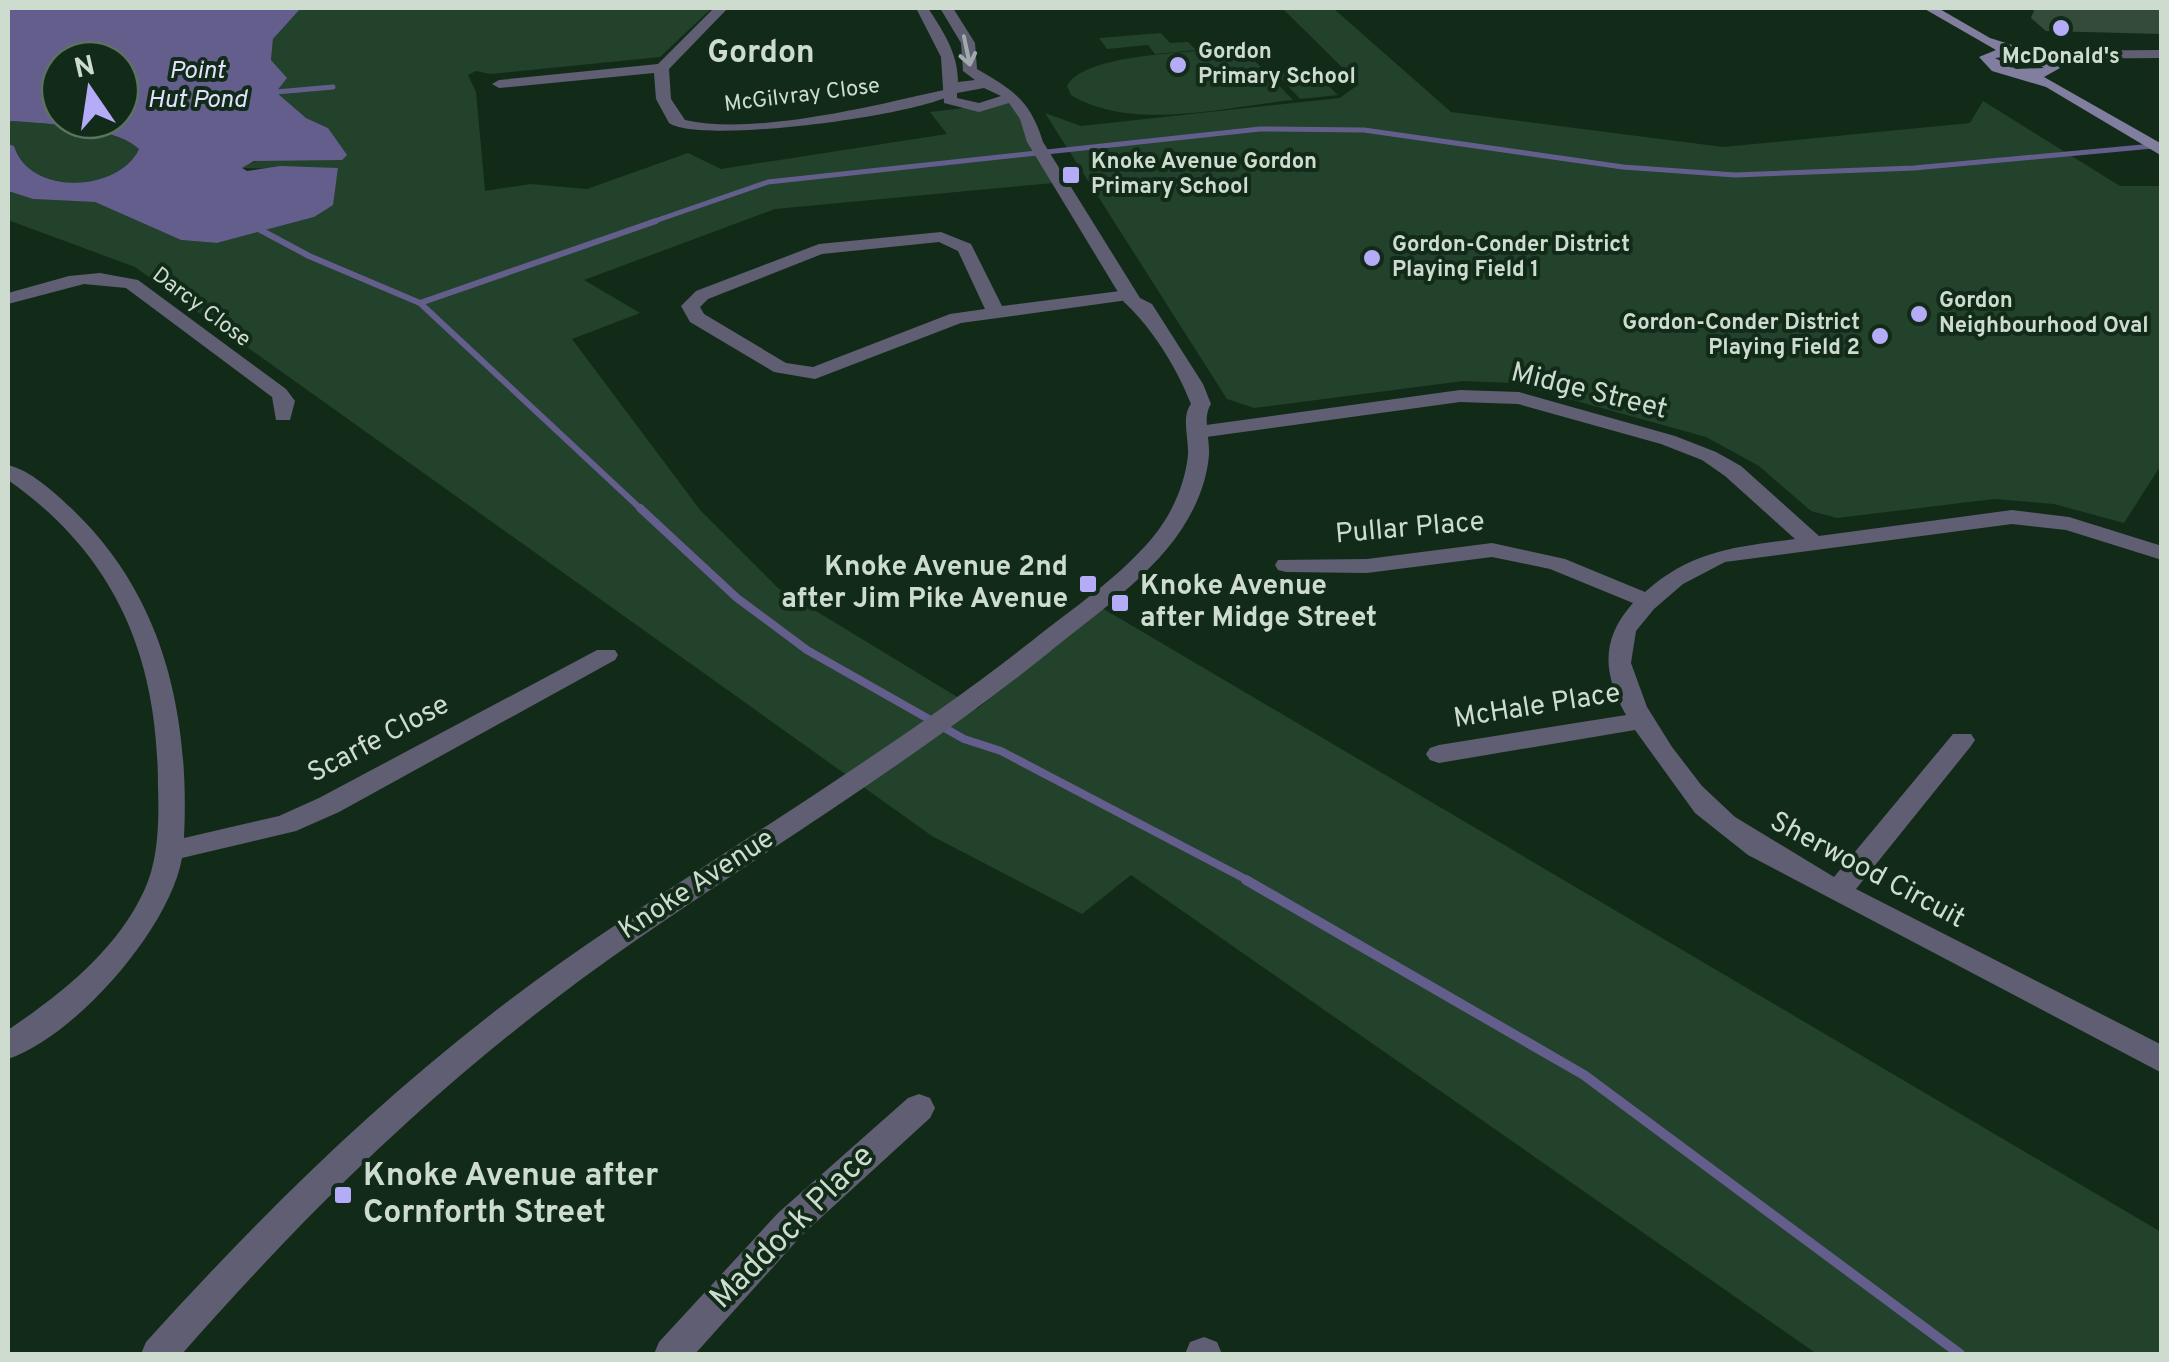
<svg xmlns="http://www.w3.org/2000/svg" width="2169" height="1362" font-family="Overpass,sans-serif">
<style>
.green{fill:#23422b}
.water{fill:#645e8d;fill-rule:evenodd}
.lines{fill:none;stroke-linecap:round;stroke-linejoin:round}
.stream-far3{stroke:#645e8d;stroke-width:5}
.stream-far2{stroke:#645e8d;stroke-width:6}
.stream-far1{stroke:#645e8d;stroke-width:8}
.stream{stroke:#645e8d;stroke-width:10}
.minor{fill:#605e73;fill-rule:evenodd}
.tertiary{fill:#605e73;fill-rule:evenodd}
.secondary{fill:#827ea0;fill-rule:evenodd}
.wall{fill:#344b39}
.oneway{stroke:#a1aaaa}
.poi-dot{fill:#b5acf8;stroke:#122b18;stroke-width:4}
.labels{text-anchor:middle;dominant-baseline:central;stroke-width:8;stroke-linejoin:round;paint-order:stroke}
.far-poi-label{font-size:22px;font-weight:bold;fill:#cddccf;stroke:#122b18;text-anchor:start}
.far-street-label{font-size:22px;fill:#cddccf;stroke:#122b18}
.far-water-label{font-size:25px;font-style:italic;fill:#e3e0ff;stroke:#122b18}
.street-label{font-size:28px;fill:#cddccf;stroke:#122b18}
.poi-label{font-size:28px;font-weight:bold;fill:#cddccf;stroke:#122b18;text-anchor:end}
.far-district-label{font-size:32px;font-weight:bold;fill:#cddccf;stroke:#122b18}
.near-poi-label{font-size:32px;font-weight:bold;fill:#cddccf;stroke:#122b18;text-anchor:start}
.near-street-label{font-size:32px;fill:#cddccf;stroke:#122b18}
</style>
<rect width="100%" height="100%" fill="#122b18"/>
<path class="green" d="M301,8H712L660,57L490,74L476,71L468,75L476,92L485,191L530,184L587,189L688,153L721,169L947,134L930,112L1015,102L1064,182L775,209L584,280L640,313L572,339L700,510L778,588L977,709L1102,608L2161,1232V1354H1817L1131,875L1082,914L932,836L135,267L8,220V191L33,199L95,202L181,240L217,243L314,217L336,181L338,169L242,168C266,151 313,160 342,160L328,128L306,118L276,92L284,75L271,60L273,39Z
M1282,8H1333L1451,112L1723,147L1970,123L1983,101L2120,186H2161V465L2124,523L2054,504L1994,499L1837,518L1811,511L1759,466L1706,437L1511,383L1463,381L1254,408L1227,399L1045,113L1081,126L1340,98L1359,84Z
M1161,33L1170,43L1188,42L1196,50L1155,54L1148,45L1107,49L1099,38Z
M1242,48L1293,100C1225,107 1132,132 1071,95L1067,86C1084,52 1204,52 1242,48Z
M1310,68L1338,95L1300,99L1274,71Z
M8,121C43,123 114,126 139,149C118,192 31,197 14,146L8,144Z"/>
<path class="water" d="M8,8H301L273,39L271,60L287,78L276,92L306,118L328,128L347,155L342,160L254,161L242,168L247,171L280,166L338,168L333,205L314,217L217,243L181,240L95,202L33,199L8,191V144L14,146C30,197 119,192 139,149C115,126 42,123 8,121ZM60,60H120V120H60Z"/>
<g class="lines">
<path class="stream-far3" d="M276,92L333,87
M649,223L768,182L1260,129L1364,130L1623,167L1735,175L1914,168L2153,146"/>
<path class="stream-far2" d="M253,226L309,256L420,303L656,221
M420,303L643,511"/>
<path class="stream-far1" d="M640,508L737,598L807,650L964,739L1001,751L1251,882"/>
<path class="stream" d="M1246,880L1584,1075L1960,1354"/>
<path class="minor" d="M714,8H728L669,69L671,99L685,120C756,136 876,105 948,89L955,93C923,115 702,145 669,123L656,99L654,73L499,88L492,84L499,80L658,64Z
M2162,50V58L2030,59L2023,55L2030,51Z
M941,232L971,244L1002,306L1128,290L1137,295L1128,300L961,323L815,379L774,372L690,322L681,306L696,291L819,244ZM939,242L958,251L985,309L950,314L813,367L786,363L704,314L700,307L708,299L822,254Z
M100,273L138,280L286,389L295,401L290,420H276L272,397L126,288L84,284L8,304V293L69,276Z
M1460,390L1519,392L1675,436L1716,452L1741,466L1819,536L2012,510L2069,517L2162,546V560L2066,530L2012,524L1725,562L1683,584L1654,609L1636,631L1631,663L1647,707L1672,747L1702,786L1735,817L1834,877L1953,734H1971L1975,740L1971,746L1856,889L2162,1045V1073L1748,855L1695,813L1635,730L1439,763L1430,760L1426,754L1430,748L1439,745L1626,715C1603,674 1600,640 1633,603L1550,569L1492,557L1367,573L1286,572L1278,570L1275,565L1278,560L1367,559L1492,543L1565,559L1645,592C1692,550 1736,547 1795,539L1725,476L1702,460L1661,444L1518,404L1460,402L1199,438L1189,432L1199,426Z
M8,465C30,470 54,492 71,508C164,596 190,714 184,838L279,816L319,798L597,650H615L618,655L615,660L339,812L296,831L182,858C170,928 76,1036 8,1059V1030C61,994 116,951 144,891C159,859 159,820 158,786C158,656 115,555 8,480Z
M919,1094L930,1098L935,1108L930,1118L802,1235L695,1354H654L659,1342L778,1213L908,1098Z
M1204,1337L1217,1342L1222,1354H1185L1190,1342Z"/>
<path class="tertiary" d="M916,8H928C943,31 958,53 958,82L975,80L963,71L961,43L940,8H953L975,43L977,69C1013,90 1030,100 1043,142L1140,298L1152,304L1203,384L1211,404C1202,417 1210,438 1209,455C1206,490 1189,523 1166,550C1132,590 1087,621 1047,654C915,760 771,847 632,943C458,1064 321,1196 182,1354H141L146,1342C291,1182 433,1046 614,926C754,832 899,745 1033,640C1073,608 1120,577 1153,537C1172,514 1185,484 1188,455C1189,438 1181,417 1191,404C1176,366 1152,328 1124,302L1027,142L1020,119L1009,103L979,112L944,103L941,57ZM984,88L1001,96L979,103L957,98V93Z"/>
<path class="secondary" d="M1923,8H1938L1990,38L2044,55L2060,68L2044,77L2162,144V156L2046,87L1992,71L1979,57L1996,50ZM2003,57L2027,58L2044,68L2016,69L1995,58Z"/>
</g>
<path class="wall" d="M2035,8H2162V34L2046,31L2031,18Z"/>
<defs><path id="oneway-shaft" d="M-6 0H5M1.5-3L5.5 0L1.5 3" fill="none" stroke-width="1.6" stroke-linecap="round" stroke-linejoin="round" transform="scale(2.5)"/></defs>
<use class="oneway" href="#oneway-shaft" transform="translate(967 51) rotate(78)"/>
<g class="poi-dot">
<circle cx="2061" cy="28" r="10"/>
<circle cx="1178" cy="65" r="10"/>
<rect x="1061" y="165" width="20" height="20" rx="5"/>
<circle cx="1372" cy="258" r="10"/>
<circle cx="1919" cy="314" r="10"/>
<circle cx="1880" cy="336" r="10"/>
<rect x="1078" y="574" width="20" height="20" rx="5"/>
<rect x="1110" y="593" width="20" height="20" rx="5"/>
<rect x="333" y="1185" width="20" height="20" rx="5"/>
</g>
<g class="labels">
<g class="far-poi-label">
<text x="1198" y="52">Gordon<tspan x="1198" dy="25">Primary School</tspan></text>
<text x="2061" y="57" text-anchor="middle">McDonald's</text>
<text x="1091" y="162">Knoke Avenue Gordon<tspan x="1091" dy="25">Primary School</tspan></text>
<text x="1392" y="245">Gordon-Conder District<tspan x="1392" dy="25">Playing Field 1</tspan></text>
<text x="1939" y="301">Gordon<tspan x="1939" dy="25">Neighbourhood Oval</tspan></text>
<text x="1860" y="323" text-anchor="end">Gordon-Conder District<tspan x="1860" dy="25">Playing Field 2</tspan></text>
</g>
<g class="far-street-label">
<text transform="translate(802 96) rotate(-7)">McGilvray Close</text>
<text transform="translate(201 308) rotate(37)">Darcy Close</text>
</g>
<g class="far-water-label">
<text x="197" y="72">Point<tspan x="197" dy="29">Hut Pond</tspan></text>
</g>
<g class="street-label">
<text transform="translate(1589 392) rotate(14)">Midge Street</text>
<text transform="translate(1410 529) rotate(-5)">Pullar Place</text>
<text transform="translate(1537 707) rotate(-9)">McHale Place</text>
<text transform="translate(379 740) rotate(-28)">Scarfe Close</text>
<text transform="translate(1867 871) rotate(28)">Sherwood Circuit</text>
<text transform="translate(697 885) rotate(-33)">Knoke Avenue</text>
</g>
<g class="poi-label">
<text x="1068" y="568">Knoke Avenue 2nd<tspan x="1068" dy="32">after Jim Pike Avenue</tspan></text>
<text x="1140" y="587" text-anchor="start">Knoke Avenue<tspan x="1140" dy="32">after Midge Street</tspan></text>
</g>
<g class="far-district-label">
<text x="761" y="54">Gordon</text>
</g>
<g class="near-poi-label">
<text x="363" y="1177">Knoke Avenue after<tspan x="363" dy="37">Cornforth Street</tspan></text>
</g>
<g class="near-street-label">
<text transform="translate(793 1228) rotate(-45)">Maddock Place</text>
</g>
</g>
<rect width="2169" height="1362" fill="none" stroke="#cddccf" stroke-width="20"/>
<g transform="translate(90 90) rotate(347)"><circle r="48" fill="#122b18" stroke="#5d7261" stroke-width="2.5"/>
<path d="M0-8L18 38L0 25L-18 38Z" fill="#b5acf8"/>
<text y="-15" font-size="28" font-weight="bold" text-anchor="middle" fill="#cddccf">N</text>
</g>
</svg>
